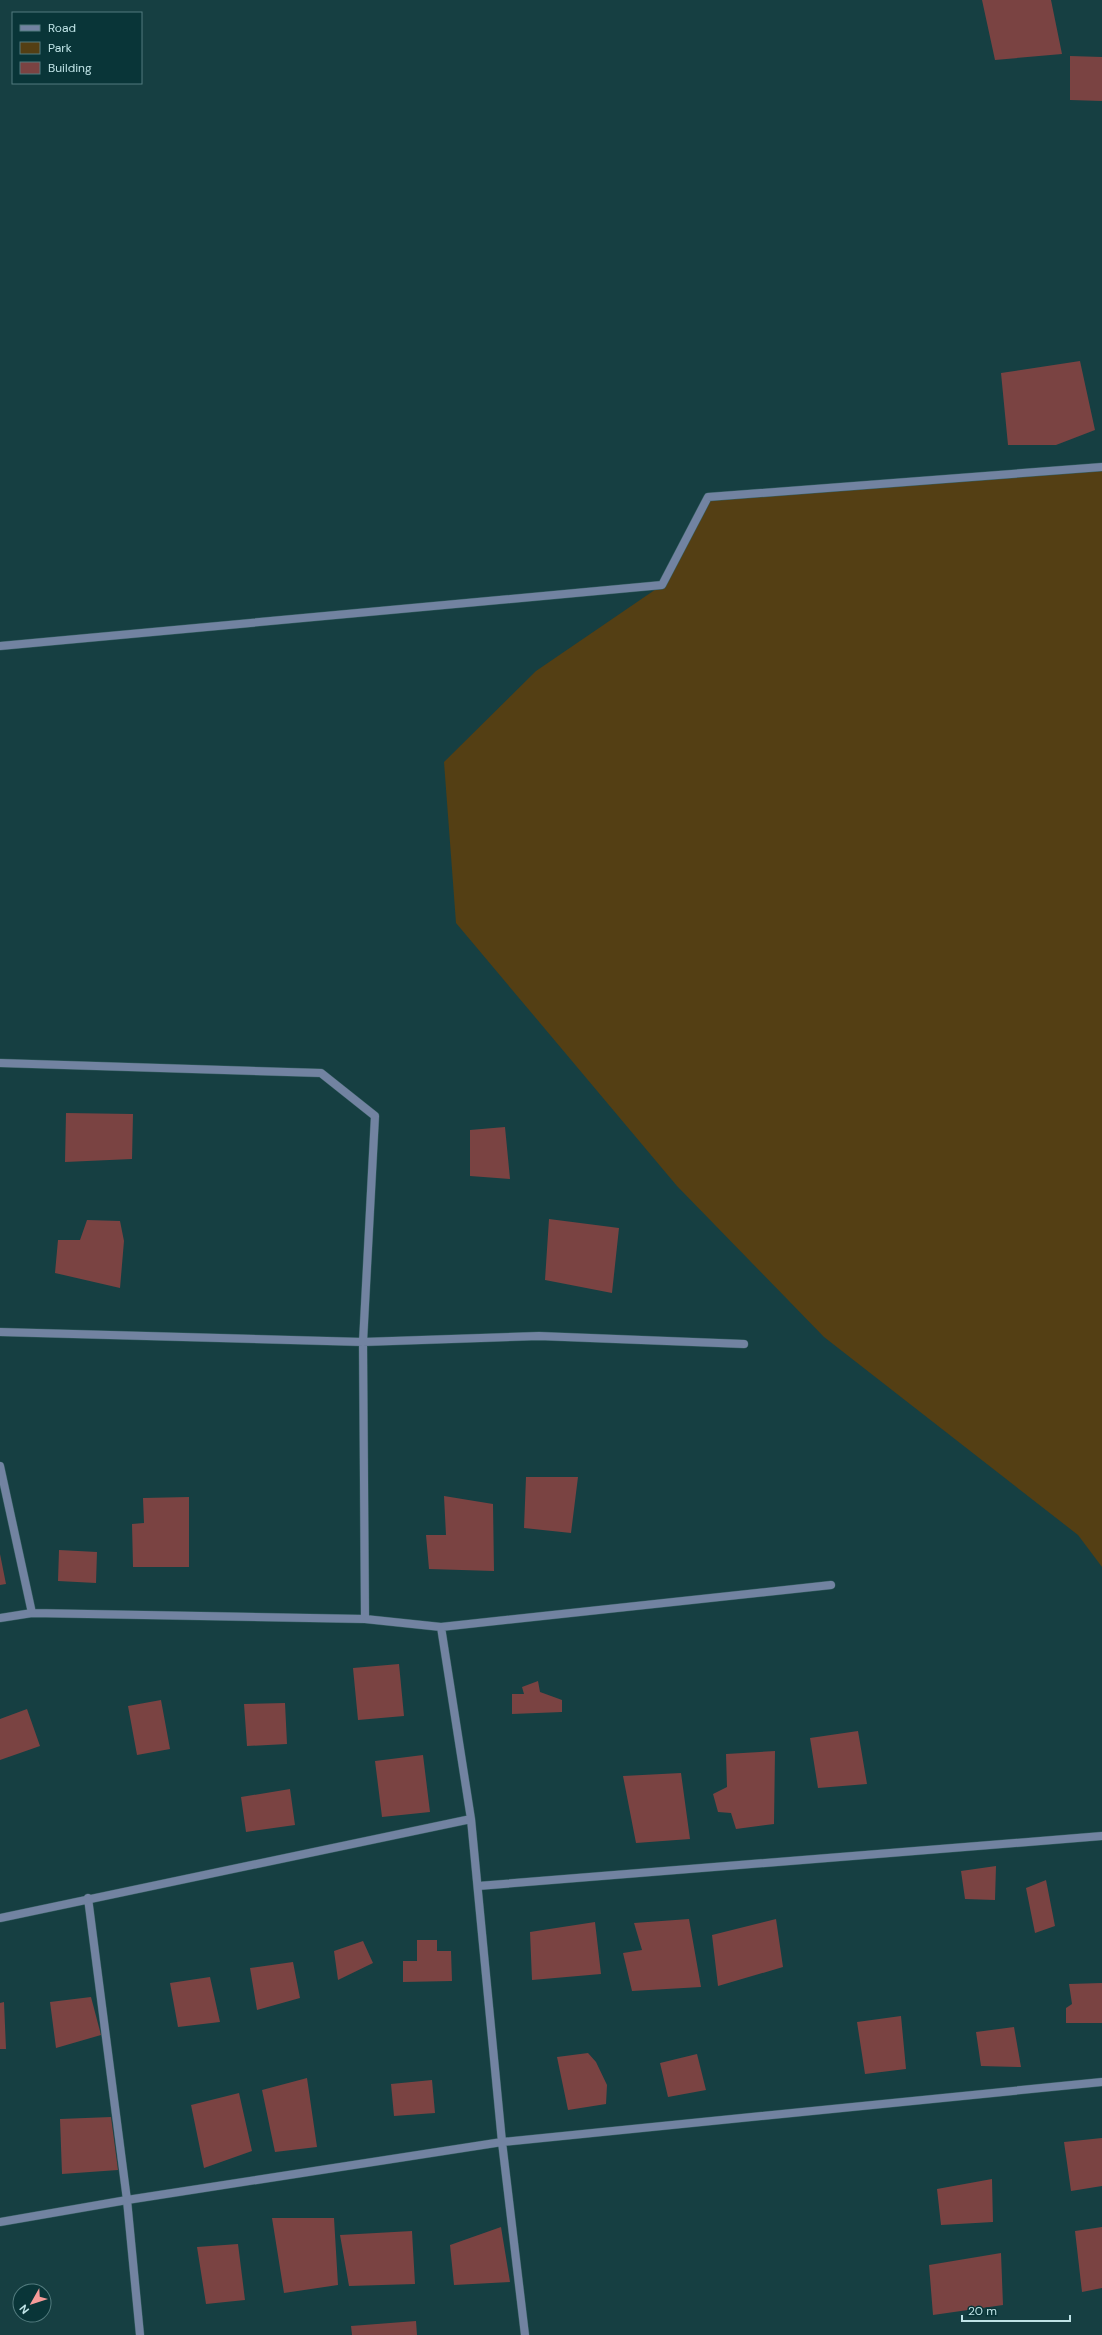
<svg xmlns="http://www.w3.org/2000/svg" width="1102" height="2335" font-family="'DM Sans',sans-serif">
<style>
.green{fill:#543f14}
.building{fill:#7a4342}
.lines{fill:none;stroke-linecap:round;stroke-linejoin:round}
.street-casing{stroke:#355d60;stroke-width:9}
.street{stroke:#7283a1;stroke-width:8}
</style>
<rect width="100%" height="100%" fill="#163f42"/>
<path class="green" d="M1102,467V1567L1078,1535L824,1337L677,1186L456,923L444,762L536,671L662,585L708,497Z"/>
<path class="building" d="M982,0H1051L1062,54L995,60Z
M1070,56L1102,57V101L1070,100Z
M1080,361L1095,430L1056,445H1008L1001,373Z
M66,1113L133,1114L132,1159L65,1162Z
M505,1127L510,1179L470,1176V1130Z
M549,1219L619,1228L612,1293L545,1280Z
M87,1220L120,1221L124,1241L120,1288L55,1273L58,1240H80Z
M526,1477H578L571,1533L524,1528Z
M444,1496L493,1504L494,1571L429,1569L426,1535H446Z
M189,1497V1567H133L132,1524L144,1523L143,1498Z
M59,1550L97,1552L96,1583L58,1581Z
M0,1554L6,1584L0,1585Z
M399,1664L404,1716L358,1720L353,1668Z
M538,1681L540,1692L562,1700V1712L512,1714V1694H524L522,1687Z
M161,1700L170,1749L137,1755L128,1706Z
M285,1703L287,1744L247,1746L244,1704Z
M27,1709L40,1746L0,1760V1719Z
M858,1731L867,1784L818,1788L810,1738Z
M775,1751L774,1824L736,1829L731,1813L718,1812L713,1794L727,1787L726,1754Z
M423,1755L430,1812L382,1817L375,1761Z
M681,1773L690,1839L636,1843L623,1776Z
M290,1789L295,1825L246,1832L241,1797Z
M996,1866L995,1900L965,1899L961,1871Z
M1046,1880L1055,1926L1035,1933L1026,1888Z
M689,1919L701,1987L632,1991L623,1953L642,1950L634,1923Z
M776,1919L783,1967L718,1986L712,1935Z
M595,1922L601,1974L532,1980L530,1932Z
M417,1940H437V1951H451L452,1981L403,1982V1961H417Z
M363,1941L373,1963L338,1980L334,1951Z
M293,1962L300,1998L257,2010L250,1968Z
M210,1977L220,2022L178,2027L170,1983Z
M1102,1983V2023H1066V2008L1072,2004L1069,1984Z
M91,1997L101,2035L56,2048L50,2002Z
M4,2002L6,2049H0V2003Z
M901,2016L906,2069L865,2074L857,2022Z
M1014,2027L1021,2067L981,2066L976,2032Z
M588,2053L596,2062L607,2085L606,2104L568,2110L557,2057Z
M697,2054L706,2090L668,2097L660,2063Z
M307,2078L317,2147L275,2152L262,2090Z
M432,2080L435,2113L394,2116L391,2084Z
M239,2093L252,2151L204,2168L191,2105Z
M111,2117L118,2170L62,2174L60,2119Z
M1102,2138V2186L1071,2191L1064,2142Z
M992,2179L993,2222L941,2225L937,2189Z
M272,2218H334L338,2285L284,2293Z
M501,2227L510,2282L454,2285L450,2245Z
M1102,2227V2288L1082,2292L1075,2231Z
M412,2231L415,2284L349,2286L340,2235Z
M238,2244L245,2300L206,2304L197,2247Z
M1001,2253L1003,2305L933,2315L929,2265Z
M416,2321L417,2335H352L351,2326Z"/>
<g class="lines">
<g class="street-casing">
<path id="street" d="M0,646L662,585L708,497L1102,467
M0,1063L321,1073L375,1116L363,1342L0,1332
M0,1466L32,1613
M0,1618L32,1613L365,1619L363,1342L539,1336L744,1344
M365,1619L441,1627L831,1585
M478,1886L1102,1836
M88,1898L127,2200L140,2335
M0,1918L471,1819
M0,2222L127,2200L502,2142L471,1819L441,1627
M525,2335L502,2142L1102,2082"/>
</g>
<use href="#street" class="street"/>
</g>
<rect x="12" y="12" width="130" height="72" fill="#093538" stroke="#527b7e"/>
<rect x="20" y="25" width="20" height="6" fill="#7283a1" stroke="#527b7e"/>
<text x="48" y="32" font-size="12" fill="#c0e4e7">Road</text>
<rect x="20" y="42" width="20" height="12" fill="#543f14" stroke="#527b7e"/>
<text x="48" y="52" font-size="12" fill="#c0e4e7">Park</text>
<rect x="20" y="62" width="20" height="12" fill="#7a4342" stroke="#527b7e"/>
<text x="48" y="72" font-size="12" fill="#c0e4e7">Building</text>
<g transform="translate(32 2303) rotate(231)"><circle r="19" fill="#093538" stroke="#527b7e"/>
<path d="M0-3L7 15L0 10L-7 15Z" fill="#f59b99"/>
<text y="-6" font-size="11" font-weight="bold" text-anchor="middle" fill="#c0e4e7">N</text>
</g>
<path d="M962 2315v6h108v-6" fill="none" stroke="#c0e4e7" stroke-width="2"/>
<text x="968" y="2315" font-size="12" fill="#c0e4e7" stroke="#093538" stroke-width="3" paint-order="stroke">20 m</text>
</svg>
